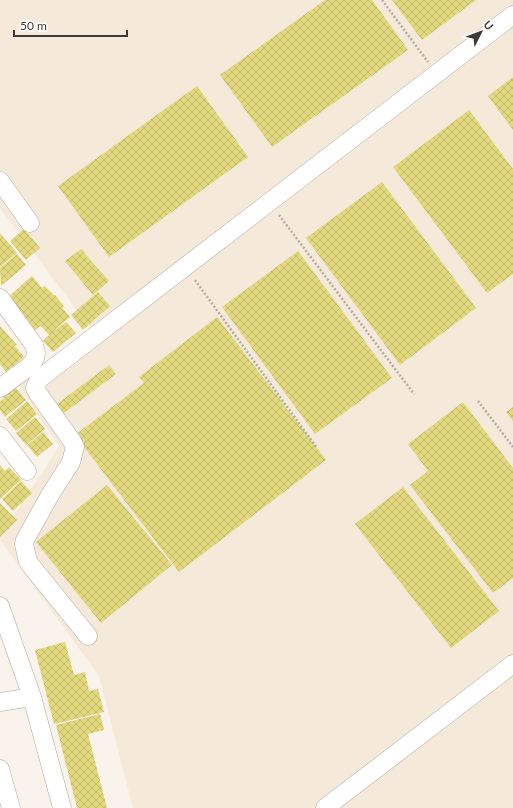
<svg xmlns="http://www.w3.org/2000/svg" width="513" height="808" font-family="Lato,sans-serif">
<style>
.built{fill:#f5e9da}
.building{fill:url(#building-cross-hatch)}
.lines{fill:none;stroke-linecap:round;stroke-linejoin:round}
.minor-casing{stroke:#aea8a0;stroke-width:19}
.path{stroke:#b2aca6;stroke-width:2.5;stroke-dasharray:2 2;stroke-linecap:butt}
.minor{stroke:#fff;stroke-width:18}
</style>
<defs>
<pattern id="building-cross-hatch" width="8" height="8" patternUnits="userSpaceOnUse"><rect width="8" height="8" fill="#e2d87d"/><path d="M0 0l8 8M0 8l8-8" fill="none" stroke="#c3ba6d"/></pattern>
</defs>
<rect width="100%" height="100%" fill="#faf3eb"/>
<path class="built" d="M0,0H513V808H133L99,676L0,540V537L59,446L18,385L91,329L0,208Z"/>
<path class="building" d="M325,0H372L408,50L272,147L220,75Z
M392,0H476L422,40Z
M513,77V130L488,96Z
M197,86L248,157L109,257L58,186Z
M469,110L513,169V274L487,293L393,167Z
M382,182L476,308L400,365L306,238Z
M24,229L40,248L26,260L10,241Z
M0,233L17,253L0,267Z
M81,249L109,281L93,295L65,261Z
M298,251L392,378L315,434L222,307Z
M17,254L26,265L1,286L0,268Z
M32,276L42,288L45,286L54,295H55L64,306L62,308L70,317L53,331L66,322L76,333L53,352L43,341L49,335L41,326L34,331L7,298Z
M98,292L110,306L83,330L71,315Z
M217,317L326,460L179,572L75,435L144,383L139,377Z
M0,326L17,345L15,346L24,357L6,372L0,364Z
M109,365L116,374L60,416L53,407Z
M12,383L26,400L5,417L0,410V401L4,398L0,392Z
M27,401L37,414L16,431L6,419Z
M463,402L513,468V578L493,593L410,485L428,471L408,444Z
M513,407V421L506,412Z
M35,417L45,429L26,445L16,433Z
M43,432L53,444L37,457L27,445Z
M0,465L5,471L9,467L21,480L0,499Z
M21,481L32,493L13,511L2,499Z
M107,485L172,565L101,623L36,542Z
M403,487L499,611L451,648L355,524Z
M0,503L17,520L0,537Z
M65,642L74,675L85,672L89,691L98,689L104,712L54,724L35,650Z
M100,714L104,730L88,734L107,808H77L56,725Z"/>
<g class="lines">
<g class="minor-casing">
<path id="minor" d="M0,181L30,223
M0,298L34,345L36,353L35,358L31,365L0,388
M0,436L27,471
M0,606L32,697L62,808
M88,636L28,562L24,544L25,540L50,495L71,462L75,447L72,441L37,392L35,388L39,379L513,15
M0,702L32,697
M0,769L11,808
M325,808L513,664"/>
</g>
<path class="path" d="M382,0L428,62
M279,215L414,394
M195,280L317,448
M478,401L513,447"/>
<use href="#minor" class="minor"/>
</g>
<g transform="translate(481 32) rotate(48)" stroke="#ffffff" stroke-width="3" paint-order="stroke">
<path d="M0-3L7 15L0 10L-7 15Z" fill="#3c3936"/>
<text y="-6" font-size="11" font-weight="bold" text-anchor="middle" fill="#3c3936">U</text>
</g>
<path d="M14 30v6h113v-6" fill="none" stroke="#3c3936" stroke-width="2"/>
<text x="20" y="30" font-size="12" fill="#3c3936" stroke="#ffffff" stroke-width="3" paint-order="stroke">50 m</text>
</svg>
